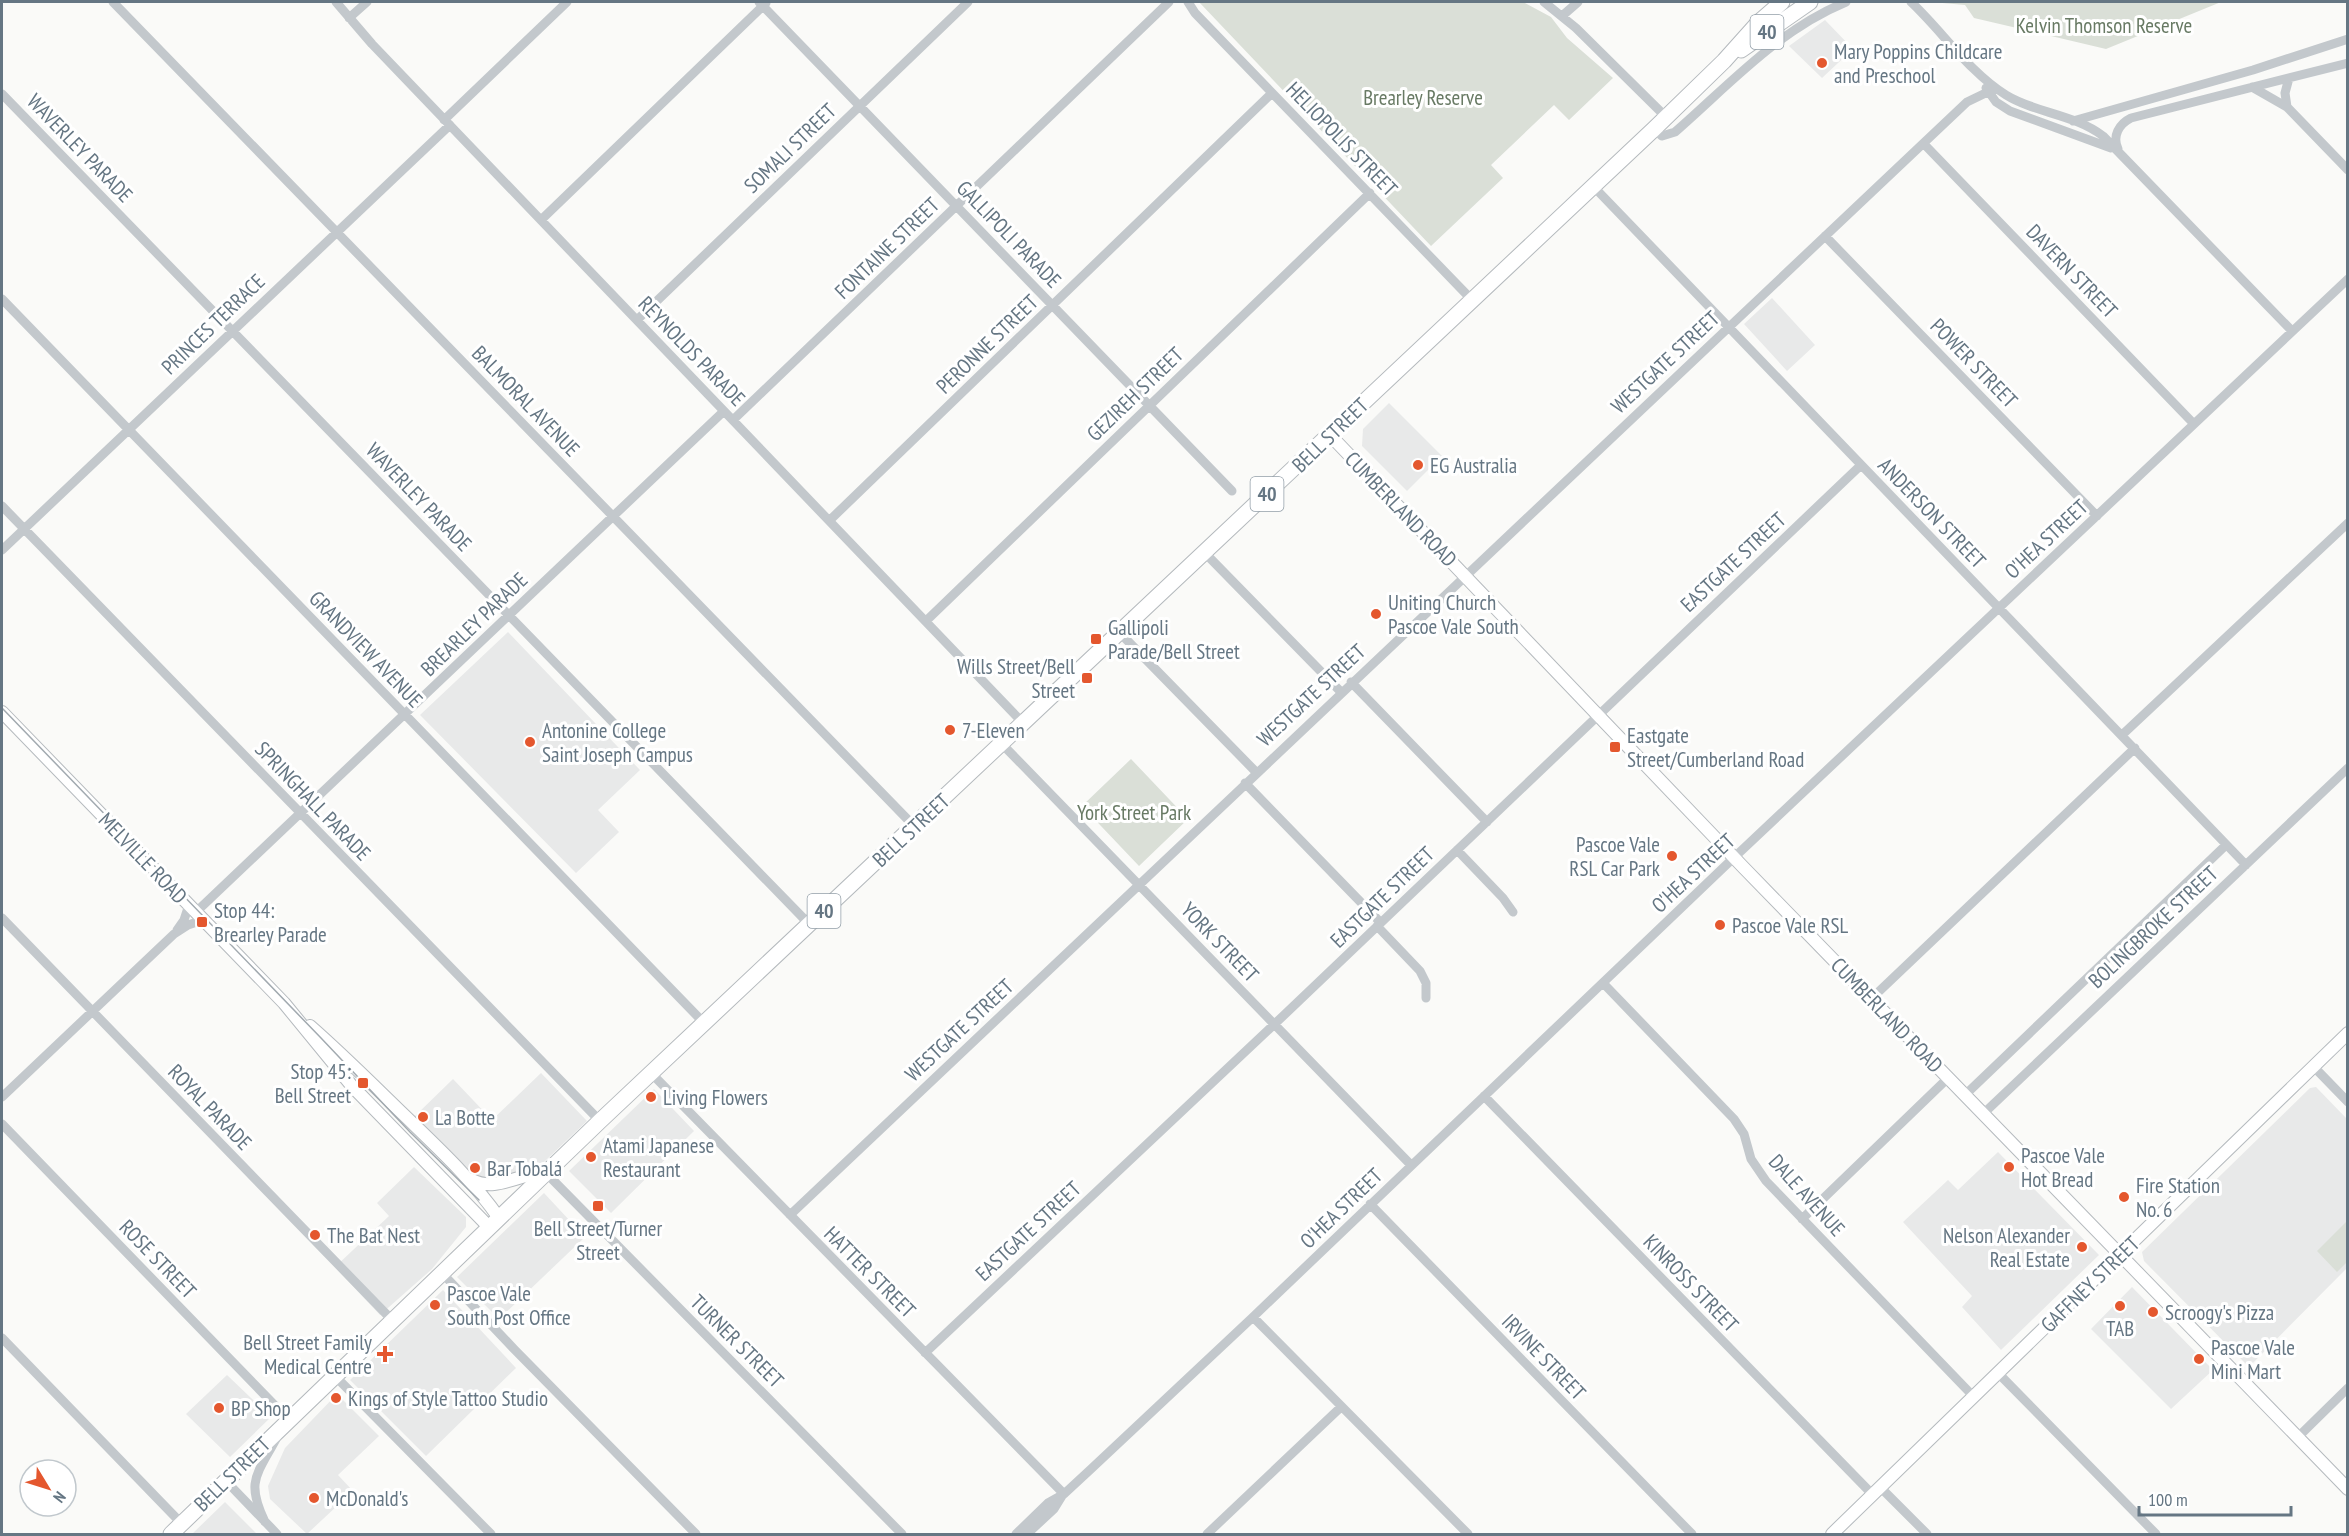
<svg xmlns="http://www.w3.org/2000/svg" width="2349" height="1536" font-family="'PT Sans Narrow',sans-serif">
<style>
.built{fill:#e8e9e9}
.green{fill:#dadfd7}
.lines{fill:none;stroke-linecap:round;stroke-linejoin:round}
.major-casing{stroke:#b5babe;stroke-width:14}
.highway-casing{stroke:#b4b9bd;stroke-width:17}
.minor{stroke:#c3c8cc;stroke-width:9}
.major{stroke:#fff;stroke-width:12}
.highway{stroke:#fff;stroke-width:15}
.tram{stroke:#a2aab0;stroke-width:1.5}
.poi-dot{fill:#e4572e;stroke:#fff;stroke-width:2}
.labels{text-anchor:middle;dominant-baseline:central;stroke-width:6;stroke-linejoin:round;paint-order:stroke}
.shield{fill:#fff;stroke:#939fa8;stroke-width:1.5}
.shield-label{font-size:20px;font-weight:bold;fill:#657683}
.park-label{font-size:21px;fill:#687a64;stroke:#fff}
.poi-label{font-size:21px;fill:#657683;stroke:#fff;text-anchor:start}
.street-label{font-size:21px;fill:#657683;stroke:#fff}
</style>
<rect width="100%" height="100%" fill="#fafaf8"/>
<path class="built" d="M1825,20L1853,49L1822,78L1789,46Z
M1772,298L1815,345L1787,371L1744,324Z
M1389,403L1442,456L1407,491L1362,446L1363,429Z
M508,632L640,770L598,810L619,832L576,873L420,715Z
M541,1073L587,1121L544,1162L497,1181L473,1174L415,1116L453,1079L492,1120Z
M2316,1087L2347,1119V1268L2249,1367L2144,1261L2142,1252L2310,1088Z
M654,1089L694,1131L611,1213L569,1171Z
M1998,1152L2099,1255L2001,1350L1962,1307L1972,1296L1903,1222L1948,1180L1958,1190Z
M414,1167L466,1217V1227L432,1269L380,1315L335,1267L389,1216L377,1203Z
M544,1193L585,1237L499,1319L457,1277Z
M2132,1287L2213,1370L2171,1409L2091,1329Z
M443,1290L516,1368L426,1456L350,1380Z
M227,1375L271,1417L230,1457L186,1414Z
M337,1394L379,1436L338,1475L353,1491L307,1534L270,1499L268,1486L285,1448Z
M225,1502L257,1534H192Z"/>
<path class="green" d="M1199,2H1523L1551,17L1567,38L1613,78L1569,120L1554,105L1491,165L1503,178L1431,246Z
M1931,2H2221L2106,49L1974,18L1965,5Z
M1131,759L1188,819L1139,866L1082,806Z
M2347,1221V1262L2337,1272L2317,1251Z"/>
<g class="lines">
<g class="major-casing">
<path id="major" d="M1330,435L1744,868L2348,1489
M2,712L284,1003L352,1086L489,1227
M310,1026C342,1054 372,1084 403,1114C437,1147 472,1179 499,1218
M472,1180C497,1193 520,1172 546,1173
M1832,1534L2348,1033"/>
</g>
<g class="highway-casing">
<path id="highway" d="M1741,50L1810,2
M171,1534L600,1121L1654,129L1724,61L1758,23L1782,2"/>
</g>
<path class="minor" d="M113,2L914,826
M336,2L372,44L1023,723
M759,2L1232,491
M1188,2L1195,13L1472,300
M1544,2L1576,28L1666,117
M1911,2C1942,31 1969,72 2006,95C2035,113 2074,114 2103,136L2292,331
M1562,16L1578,2
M349,18L367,2
M2252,87L2287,107L2348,170
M1986,88L1996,102L2010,111L2111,148
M2,94L810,925
M2287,107L2285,93L2289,78
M444,120L567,2
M2073,121L2253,70L2348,39
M1654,129L1662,136L1675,132C1729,85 1778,30 1846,2
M1924,144L2194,424
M2118,149C2112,136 2119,124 2131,118L2348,63
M1593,186L2246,865
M541,220L766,3
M1825,236L2097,516
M2,299L705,1024
M637,320L968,2
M733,420L1169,2
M2,506L600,1121
M830,520L1272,93
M2,550L450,125
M1204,552L1341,692
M926,621L1370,193
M1119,632L1256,772
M1351,682L1487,822
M2122,735L2348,523
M1002,744L1411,1165
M1245,783L1381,923
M1457,850L1503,898L1513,912
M196,912L724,411
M2,918L393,1321
M1377,926L1420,971L1426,983V998
M177,930L184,920L189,905
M1603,983L1734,1119L1744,1134L1751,1159L1766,1181L1974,1397
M1871,999L2135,748
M2313,1066L2348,1102
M652,1074L1064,1494
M1965,1095L2226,845
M1484,1096L1873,1495
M2,1097L174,934L188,925L203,920
M1983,1114L2348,768
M2,1124L288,1419L286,1423
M546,1173L902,1534
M1370,1204L1692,1534
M790,1215L1967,102L1996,88
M1802,1219L1948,1078
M442,1273L514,1349L696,1534
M1253,1317L1468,1534
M2,1338L182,1524
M925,1353L1282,1017L1861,465
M1998,1373L2156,1534
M335,1376L491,1534
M2297,1438L2348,1388
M225,1480L277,1534
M1880,1487L1927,1534
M265,1522C246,1482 256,1476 276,1439
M1016,1534L1048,1503L1064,1494L1091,1469L1253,1317L1724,867L2348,279
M1027,1534L1054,1509L1062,1496
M1207,1534L1341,1407"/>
<use href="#major" class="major"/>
<use href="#highway" class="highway"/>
<path class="tram" d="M2,708L321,1038L410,1132L479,1200"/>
</g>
<g class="poi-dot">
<circle cx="1822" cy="63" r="6"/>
<circle cx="1418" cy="465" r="6"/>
<circle cx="1376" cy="614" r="6"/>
<rect x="1090" y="633" width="12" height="12" rx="3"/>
<rect x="1081" y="672" width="12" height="12" rx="3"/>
<circle cx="950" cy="730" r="6"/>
<circle cx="530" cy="742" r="6"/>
<rect x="1609" y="741" width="12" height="12" rx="3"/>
<circle cx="1672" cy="856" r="6"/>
<rect x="196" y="916" width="12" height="12" rx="3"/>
<circle cx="1720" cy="925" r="6"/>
<rect x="357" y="1077" width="12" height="12" rx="3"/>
<circle cx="651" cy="1097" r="6"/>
<circle cx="423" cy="1117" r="6"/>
<circle cx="591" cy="1157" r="6"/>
<circle cx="2009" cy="1167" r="6"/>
<circle cx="475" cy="1168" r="6"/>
<circle cx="2124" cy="1197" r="6"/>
<rect x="592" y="1200" width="12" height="12" rx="3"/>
<circle cx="315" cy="1235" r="6"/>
<circle cx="2082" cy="1247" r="6"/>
<circle cx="435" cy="1305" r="6"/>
<circle cx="2120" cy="1306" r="6"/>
<circle cx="2153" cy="1312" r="6"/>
<path d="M382 1345h6v6h6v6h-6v6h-6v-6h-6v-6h6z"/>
<circle cx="2199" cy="1359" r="6"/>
<circle cx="336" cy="1398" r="6"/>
<circle cx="219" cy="1408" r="6"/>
<circle cx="314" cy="1498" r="6"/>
</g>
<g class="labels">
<g class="shield">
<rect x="1750.5" y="15" width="33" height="34" rx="4.5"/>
<rect x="1250.5" y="477" width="33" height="34" rx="4.5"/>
<rect x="807.5" y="894" width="33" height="34" rx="4.5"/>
</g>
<g class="shield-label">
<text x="1767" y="32">40</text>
<text x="1267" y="494">40</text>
<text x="824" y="911">40</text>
</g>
<g class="park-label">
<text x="2104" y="25">Kelvin Thomson Reserve</text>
<text x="1423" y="97">Brearley Reserve</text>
<text x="1134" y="812">York Street Park</text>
</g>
<g class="poi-label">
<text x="1834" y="51">Mary Poppins Childcare<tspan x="1834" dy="24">and Preschool</tspan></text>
<text x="1430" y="465">EG Australia</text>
<text x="1388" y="602">Uniting Church<tspan x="1388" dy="24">Pascoe Vale South</tspan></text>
<text x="1108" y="627">Gallipoli<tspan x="1108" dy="24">Parade/Bell Street</tspan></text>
<text x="1075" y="666" text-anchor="end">Wills Street/Bell<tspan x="1075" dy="24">Street</tspan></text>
<text x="542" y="730">Antonine College<tspan x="542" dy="24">Saint Joseph Campus</tspan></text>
<text x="962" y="730">7-Eleven</text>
<text x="1627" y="735">Eastgate<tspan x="1627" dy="24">Street/Cumberland Road</tspan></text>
<text x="1660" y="844" text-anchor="end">Pascoe Vale<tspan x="1660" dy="24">RSL Car Park</tspan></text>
<text x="214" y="910">Stop 44:<tspan x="214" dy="24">Brearley Parade</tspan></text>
<text x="1732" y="925">Pascoe Vale RSL</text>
<text x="351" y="1071" text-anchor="end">Stop 45:<tspan x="351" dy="24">Bell Street</tspan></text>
<text x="663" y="1097">Living Flowers</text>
<text x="435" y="1117">La Botte</text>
<text x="603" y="1145">Atami Japanese<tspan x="603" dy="24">Restaurant</tspan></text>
<text x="2021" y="1155">Pascoe Vale<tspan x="2021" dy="24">Hot Bread</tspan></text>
<text x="487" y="1168">Bar Tobalá</text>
<text x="2136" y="1185">Fire Station<tspan x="2136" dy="24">No. 6</tspan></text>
<text x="598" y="1228" text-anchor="middle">Bell Street/Turner<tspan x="598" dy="24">Street</tspan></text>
<text x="327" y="1235">The Bat Nest</text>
<text x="2070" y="1235" text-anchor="end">Nelson Alexander<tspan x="2070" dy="24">Real Estate</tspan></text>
<text x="447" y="1293">Pascoe Vale<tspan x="447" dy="24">South Post Office</tspan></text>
<text x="2165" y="1312">Scroogy's Pizza</text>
<text x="2120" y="1328" text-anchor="middle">TAB</text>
<text x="372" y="1342" text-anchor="end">Bell Street Family<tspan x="372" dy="24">Medical Centre</tspan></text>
<text x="2211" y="1347">Pascoe Vale<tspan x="2211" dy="24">Mini Mart</tspan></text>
<text x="348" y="1398">Kings of Style Tattoo Studio</text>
<text x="231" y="1408">BP Shop</text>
<text x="326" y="1498">McDonald's</text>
</g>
<g class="street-label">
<text transform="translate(1342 139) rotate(46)">HELIOPOLIS STREET</text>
<text transform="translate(80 148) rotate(46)">WAVERLEY PARADE</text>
<text transform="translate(790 148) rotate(-44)">SOMALI STREET</text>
<text transform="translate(1009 234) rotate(46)">GALLIPOLI PARADE</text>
<text transform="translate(887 248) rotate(-44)">FONTAINE STREET</text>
<text transform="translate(2072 271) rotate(46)">DAVERN STREET</text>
<text transform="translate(213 324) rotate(-44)">PRINCES TERRACE</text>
<text transform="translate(987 344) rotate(-44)">PERONNE STREET</text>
<text transform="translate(692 351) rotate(46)">REYNOLDS PARADE</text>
<text transform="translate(1665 362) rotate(-43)">WESTGATE STREET</text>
<text transform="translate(1974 363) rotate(46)">POWER STREET</text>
<text transform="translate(1135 394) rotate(-44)">GEZIREH STREET</text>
<text transform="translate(526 401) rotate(46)">BALMORAL AVENUE</text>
<text transform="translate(1330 435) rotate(-44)">BELL STREET</text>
<text transform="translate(419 497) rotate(46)">WAVERLEY PARADE</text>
<text transform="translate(1401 509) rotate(46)">CUMBERLAND ROAD</text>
<text transform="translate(1932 513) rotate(46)">ANDERSON STREET</text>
<text transform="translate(2046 539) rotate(-43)">O'HEA STREET</text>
<text transform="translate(1733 562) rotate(-43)">EASTGATE STREET</text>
<text transform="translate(474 624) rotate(-44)">BREARLEY PARADE</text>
<text transform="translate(366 649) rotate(46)">GRANDVIEW AVENUE</text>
<text transform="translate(1311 695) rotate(-43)">WESTGATE STREET</text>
<text transform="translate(313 801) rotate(46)">SPRINGHALL PARADE</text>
<text transform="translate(911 830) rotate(-43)">BELL STREET</text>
<text transform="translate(143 858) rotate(46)">MELVILLE ROAD</text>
<text transform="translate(1693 873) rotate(-43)">O'HEA STREET</text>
<text transform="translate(1382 897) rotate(-44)">EASTGATE STREET</text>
<text transform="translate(2153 927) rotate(-43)">BOLINGBROKE STREET</text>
<text transform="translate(1220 942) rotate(46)">YORK STREET</text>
<text transform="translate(1887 1015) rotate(46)">CUMBERLAND ROAD</text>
<text transform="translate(959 1030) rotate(-43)">WESTGATE STREET</text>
<text transform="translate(210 1107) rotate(46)">ROYAL PARADE</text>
<text transform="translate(1807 1195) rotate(48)">DALE AVENUE</text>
<text transform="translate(1341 1208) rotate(-44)">O'HEA STREET</text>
<text transform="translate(1028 1231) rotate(-43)">EASTGATE STREET</text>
<text transform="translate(158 1259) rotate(46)">ROSE STREET</text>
<text transform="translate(870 1272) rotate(45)">HATTER STREET</text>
<text transform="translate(1691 1283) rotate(46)">KINROSS STREET</text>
<text transform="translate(2090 1284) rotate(-44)">GAFFNEY STREET</text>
<text transform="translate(737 1341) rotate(45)">TURNER STREET</text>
<text transform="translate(1544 1357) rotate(46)">IRVINE STREET</text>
<text transform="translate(232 1474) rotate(-44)">BELL STREET</text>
</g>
</g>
<rect width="2349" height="1536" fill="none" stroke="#657683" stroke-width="6"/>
<g transform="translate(48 1488) rotate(128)"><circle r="28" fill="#ffffff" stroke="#c1c8cd" stroke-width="1.5"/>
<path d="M0-4.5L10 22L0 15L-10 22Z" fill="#e4572e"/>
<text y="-9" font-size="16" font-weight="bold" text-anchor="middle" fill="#657683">N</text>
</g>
<path d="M2139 1506v9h152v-9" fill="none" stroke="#657683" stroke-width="3"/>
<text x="2148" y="1506" font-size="18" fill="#657683" stroke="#ffffff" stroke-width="4.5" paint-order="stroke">100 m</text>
</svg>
